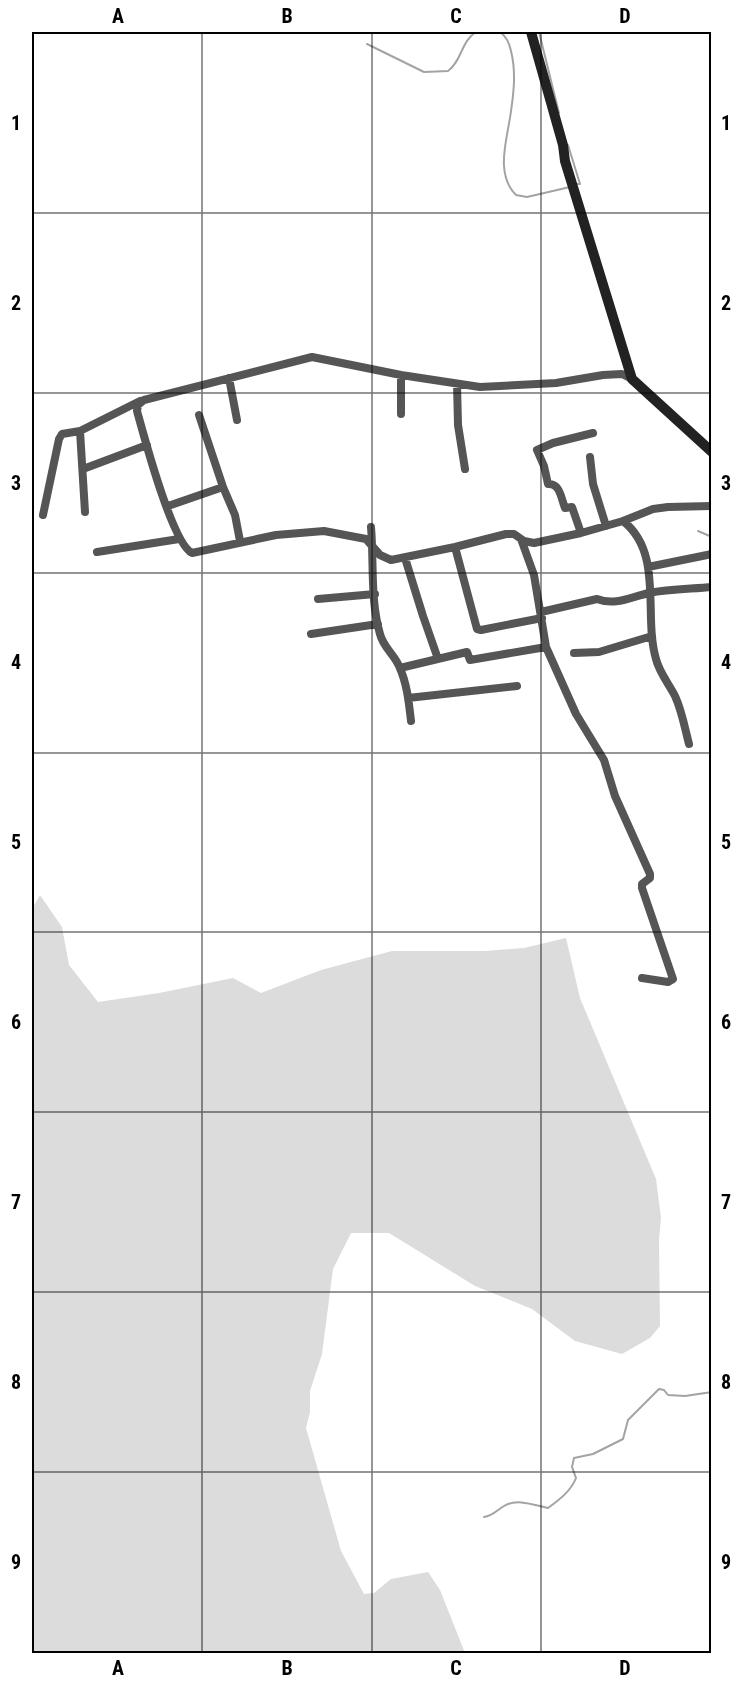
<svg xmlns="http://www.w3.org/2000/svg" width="743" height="1685" font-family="'Roboto Condensed',sans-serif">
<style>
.green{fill:#dcdcdc}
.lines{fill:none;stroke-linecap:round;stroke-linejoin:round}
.stream{stroke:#a3a3a3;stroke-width:2}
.street{stroke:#555;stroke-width:8}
.secondary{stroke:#222;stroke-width:10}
.grid{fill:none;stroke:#000;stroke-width:1.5;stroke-opacity:0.55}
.neatline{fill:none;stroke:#000;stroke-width:2}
.grid-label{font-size:20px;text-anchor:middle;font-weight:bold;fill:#000}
</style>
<rect width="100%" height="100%" fill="#fff"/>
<path class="green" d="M40,895L62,927L69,965L98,1002L159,993L233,978L261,993L321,970L392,951H485L524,948L566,938L580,998L656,1179L661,1218L659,1240L660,1326L650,1338L622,1354L575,1341L532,1309L475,1286L389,1233H351L333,1269L322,1354L310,1391V1412L306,1428L341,1551L364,1594L374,1593L391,1579L428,1572L440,1590L465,1653H32V909Z"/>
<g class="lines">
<path class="stream" d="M500,32C507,37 509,43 511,51C516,71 514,91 511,111C508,137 494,173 516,195L527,197L570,187
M539,32L559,113
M367,44L424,72L448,71C462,61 461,41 476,32
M568,145L580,184H576
M698,531L712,537
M484,1517C493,1516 497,1510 504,1506C517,1498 534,1505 548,1508C559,1500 571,1491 576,1478L572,1467L574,1458L593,1454L623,1439L628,1420L659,1389L664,1390L668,1395L685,1396L712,1392"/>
<path class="street" d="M229,378L237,420
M632,379L622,374L603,375L556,383L480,387L401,375L312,357L144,400L138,405L137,411C144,436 172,543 192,553L276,535L324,531L366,539L380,555L391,560L455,547L506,534H514L524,541L534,543L581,533L623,521L653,509L668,507L712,506
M457,384L458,425L465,469
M401,414V375
M590,457L593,484L606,526
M83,469L147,445
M223,487L235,515L240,541
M168,506L223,487L199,415
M85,512L80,431L140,401
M43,515L59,439L62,434L80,431
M623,521C664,553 643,615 656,659C659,672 669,684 675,696C682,711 685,729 689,744
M371,527C374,562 370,600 380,634C383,647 394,654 399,666C407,683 409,703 411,721
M581,533L572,507L565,508C561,498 560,483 548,484L544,466L537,450L553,443L593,433
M521,539L534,575L546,647L576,714L604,760L615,796L650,874V878L642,884V888L673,979L668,982L642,978
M455,547L477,629L481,630L542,618
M97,552L179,539
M405,558L423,616L438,659
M648,567L712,554
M318,599L375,594
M541,612L597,599C615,606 631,597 649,593C669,589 691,589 712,587
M311,634L378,624
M574,653L599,652L652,636
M400,668L467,652L470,660L546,647
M408,698L517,686"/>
<path class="secondary" d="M531,32L563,145L565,161L632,379L712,452"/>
</g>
<path class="grid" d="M202,32V1654M372,32V1654M541,32V1654M32,213H712M32,393H712M32,573H712M32,753H712M32,932H712M32,1112H712M32,1292H712M32,1472H712"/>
<rect width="743" height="1685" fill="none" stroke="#ffffff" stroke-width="66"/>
<rect x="33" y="33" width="677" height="1619" class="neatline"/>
<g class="grid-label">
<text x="118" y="23">A</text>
<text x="287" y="23">B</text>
<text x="456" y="23">C</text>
<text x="625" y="23">D</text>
<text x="16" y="130">1</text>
<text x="726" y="130">1</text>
<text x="16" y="310">2</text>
<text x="726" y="310">2</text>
<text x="16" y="490">3</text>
<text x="726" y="490">3</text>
<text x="16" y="669">4</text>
<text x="726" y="669">4</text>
<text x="16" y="849">5</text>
<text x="726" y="849">5</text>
<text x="16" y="1029">6</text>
<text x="726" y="1029">6</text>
<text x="16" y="1209">7</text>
<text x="726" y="1209">7</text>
<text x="16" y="1389">8</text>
<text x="726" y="1389">8</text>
<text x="16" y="1569">9</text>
<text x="726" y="1569">9</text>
<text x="118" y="1675">A</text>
<text x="287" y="1675">B</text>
<text x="456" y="1675">C</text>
<text x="625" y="1675">D</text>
</g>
</svg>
